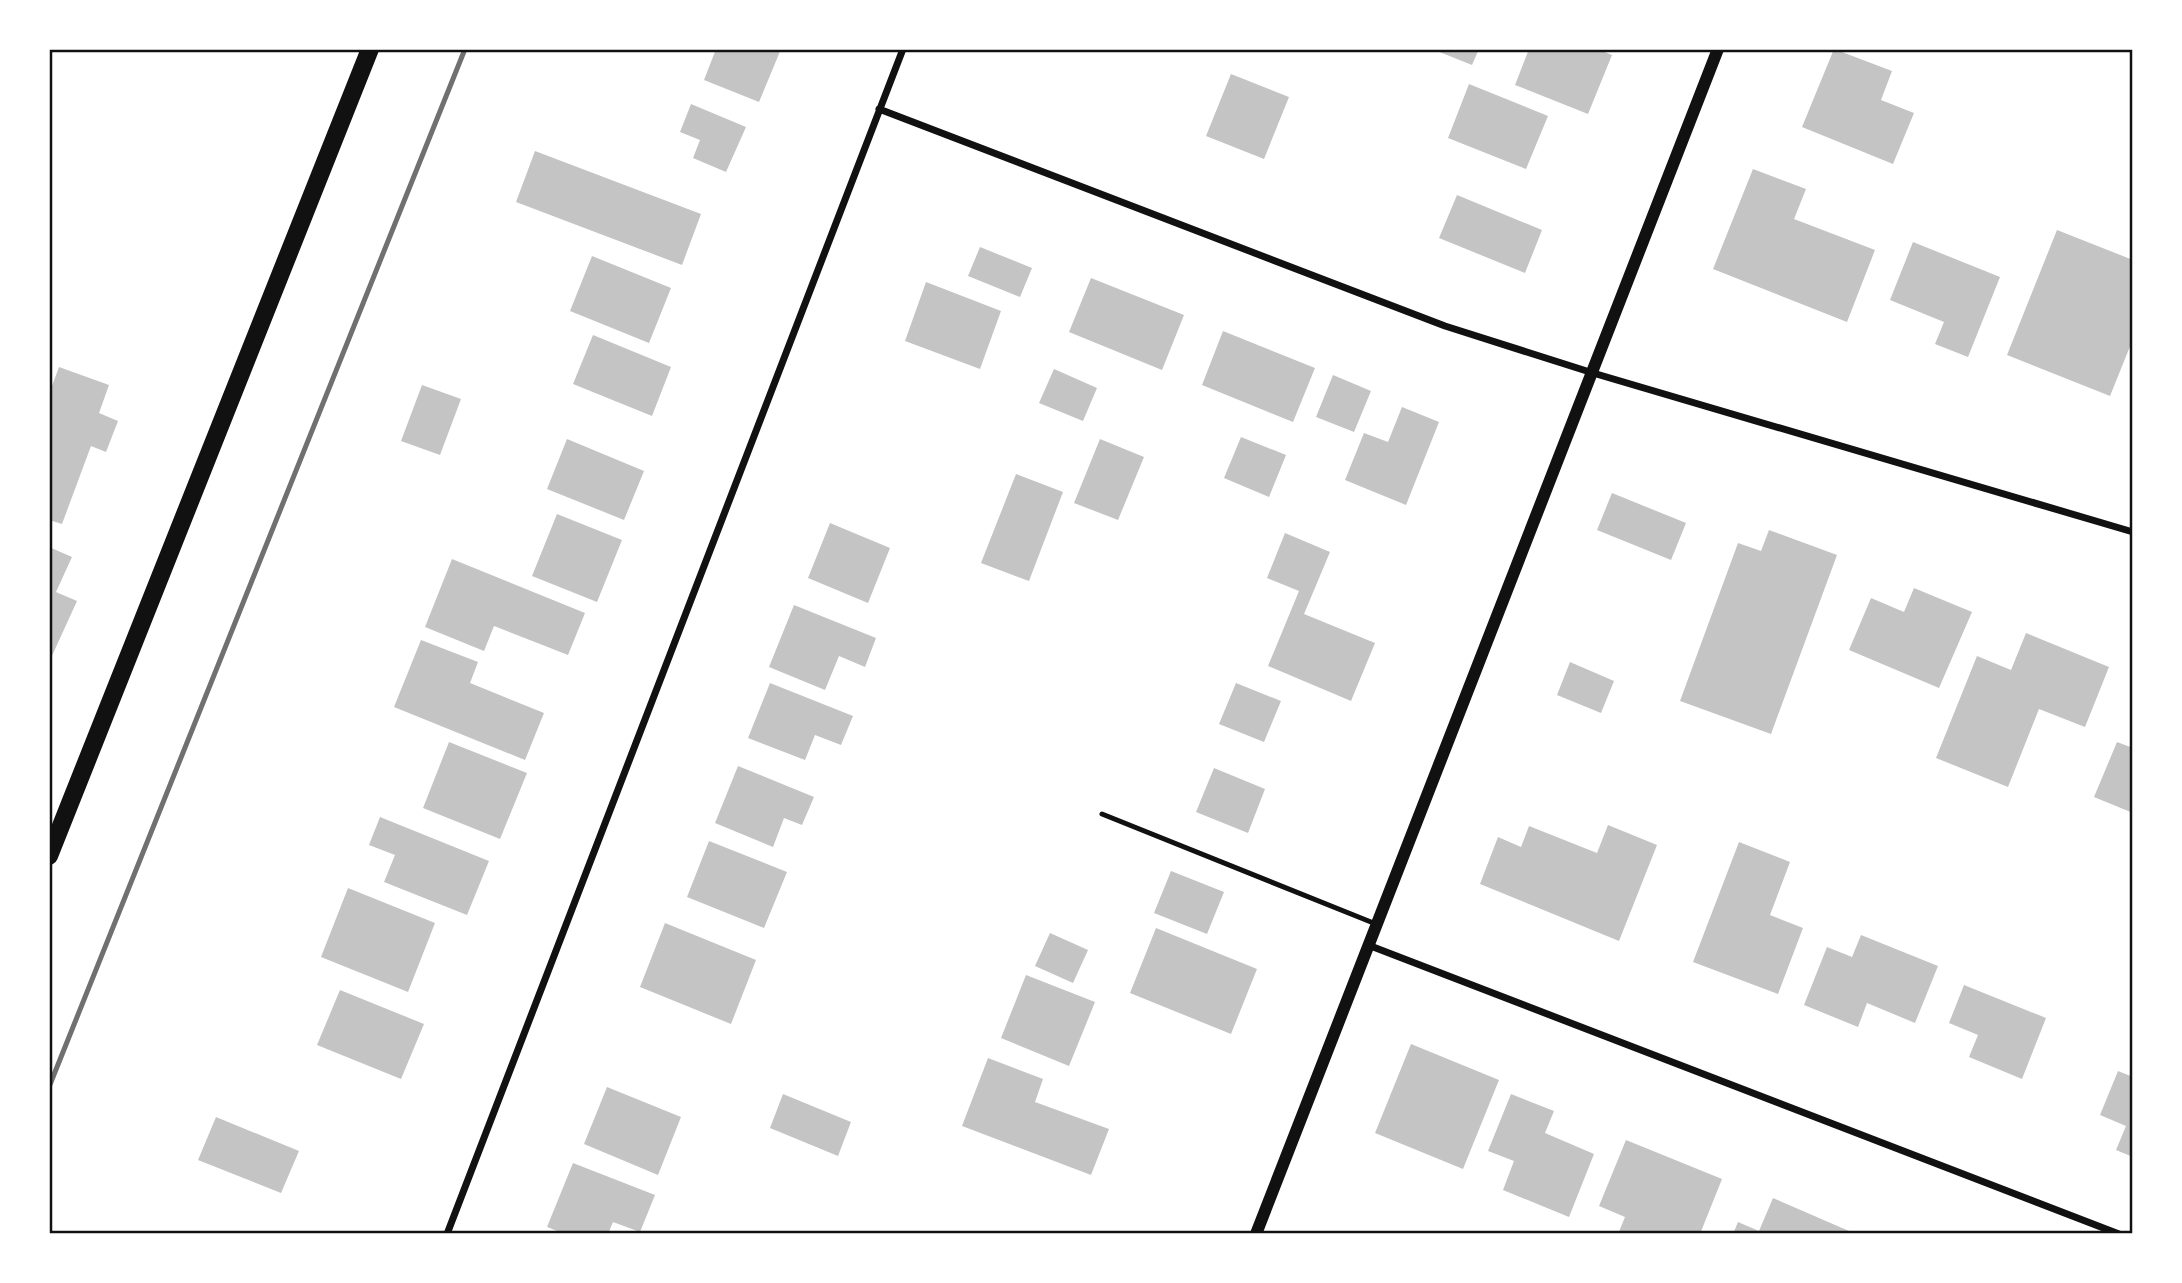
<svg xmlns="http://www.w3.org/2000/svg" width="2182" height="1283" font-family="'Nunito Sans',sans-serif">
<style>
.building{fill:#c4c4c4}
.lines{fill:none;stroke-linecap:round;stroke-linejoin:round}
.service{stroke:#111;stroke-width:5}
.minor{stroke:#111;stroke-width:7}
.tertiary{stroke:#111;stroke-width:12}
.primary{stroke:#111;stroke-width:18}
.rail{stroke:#707070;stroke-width:5}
.neatline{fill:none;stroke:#111;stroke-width:2.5}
</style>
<rect width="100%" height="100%" fill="#fff"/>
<path class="building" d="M716,49H781L759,102L704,80Z
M1432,49H1479L1472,65Z
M1529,49H1597L1612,55L1588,114L1515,85Z
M1834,49L1892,71L1881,100L1914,113L1893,164L1802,127Z
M1231,74L1289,97L1264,159L1206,136Z
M1469,84L1548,116L1526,169L1448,138Z
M691,104L746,127L726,172L693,158L700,140L680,132Z
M535,151L701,214L682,265L516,202Z
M1753,169L1806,189L1794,219L1875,250L1847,322L1713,269Z
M1457,195L1542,230L1525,273L1439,238Z
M2057,230L2133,260V339L2110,396L2007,355Z
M1913,242L2000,277L1968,357L1935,344L1944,322L1890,300Z
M980,247L1032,268L1020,297L968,276Z
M592,256L671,288L649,343L570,311Z
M1091,278L1184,315L1162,370L1069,332Z
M926,282L1001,311L980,369L905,341Z
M1223,331L1315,368L1293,422L1202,385Z
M593,335L671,367L652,416L573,384Z
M59,367L109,385L99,413L118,421L106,452L91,446L62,524L49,520V394Z
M1054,369L1097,388L1083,421L1039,403Z
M1333,375L1371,391L1354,432L1316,417Z
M422,385L461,399L440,455L401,441Z
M1402,407L1439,422L1406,505L1345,480L1364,433L1388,442Z
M1241,437L1286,455L1269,497L1224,478Z
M567,439L644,471L624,520L547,489Z
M1100,439L1144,457L1118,520L1074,503Z
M1016,474L1063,492L1029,581L981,563Z
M1612,493L1686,523L1671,560L1597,530Z
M557,514L622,540L597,602L532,576Z
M830,523L890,548L868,603L808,578Z
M1769,530L1837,555L1771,734L1680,701L1738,543L1761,551Z
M1285,533L1330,552L1304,614L1375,643L1351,701L1268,666L1299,591L1267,578Z
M49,547L72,557L56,592L77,601L51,658Z
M452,559L585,613L568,655L494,626L484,651L425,627Z
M1914,588L1972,612L1939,688L1849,650L1871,598L1904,612Z
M794,605L876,638L865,667L839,656L825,690L769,667Z
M2026,633L2109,667L2085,727L2039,709L2008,787L1936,758L1977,656L2011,670Z
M421,640L478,662L470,683L544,713L525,760L394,707Z
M1570,662L1614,681L1601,713L1557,695Z
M770,683L853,716L841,745L815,735L805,760L748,738Z
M1236,683L1281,701L1264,742L1219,724Z
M449,742L527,773L500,839L423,808Z
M2117,742L2133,748V813L2094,797Z
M738,766L814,797L802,825L784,818L773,847L715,823Z
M1214,768L1265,789L1248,833L1196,812Z
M380,817L489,861L467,915L384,882L395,855L369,845Z
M1608,825L1657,845L1619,941L1480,884L1498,837L1521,847L1529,826L1597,853Z
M709,841L787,872L764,928L687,897Z
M1739,842L1790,862L1770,915L1803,928L1778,994L1693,962Z
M1171,871L1224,892L1207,934L1154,913Z
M348,888L435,923L408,992L321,957Z
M665,923L756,960L731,1024L640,987Z
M1156,928L1257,969L1231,1034L1130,993Z
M1050,933L1088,950L1073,983L1035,966Z
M1861,935L1938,966L1915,1023L1867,1003L1858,1027L1804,1005L1827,947L1852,957Z
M1026,975L1095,1002L1069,1066L1001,1038Z
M1964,985L2046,1018L2022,1079L1969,1057L1978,1035L1949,1023Z
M340,990L424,1024L401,1079L317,1045Z
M1411,1044L1499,1080L1463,1169L1375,1133Z
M988,1058L1043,1079L1035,1102L1109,1129L1091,1175L962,1126Z
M2118,1071L2133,1077V1157L2116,1150L2126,1126L2100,1115Z
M607,1087L681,1117L658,1175L584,1144Z
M783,1094L851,1122L838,1156L770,1128Z
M1511,1094L1554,1111L1545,1133L1594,1154L1569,1217L1503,1190L1514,1161L1488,1151Z
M216,1117L299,1151L281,1193L198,1160Z
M1626,1140L1722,1179L1700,1234H1618L1625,1217L1599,1206Z
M573,1163L655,1195L640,1232L613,1222L608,1234H565L547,1227Z
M1773,1198L1856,1234H1733L1738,1222L1759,1231Z"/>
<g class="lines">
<path class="service" d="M1102,814L1376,924
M113,1234H117"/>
<path class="minor" d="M879,109L1445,326L1593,373L2133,532
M1368,945L2119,1234
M447,1234L903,49"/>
<path class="tertiary" d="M1256,1234L1718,49"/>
<path class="primary" d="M49,856L370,49"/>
<path class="rail" d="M49,1087L465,49"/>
</g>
<rect width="2182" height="1283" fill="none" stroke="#ffffff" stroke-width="102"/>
<rect x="51" y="51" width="2080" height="1181" class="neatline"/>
</svg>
